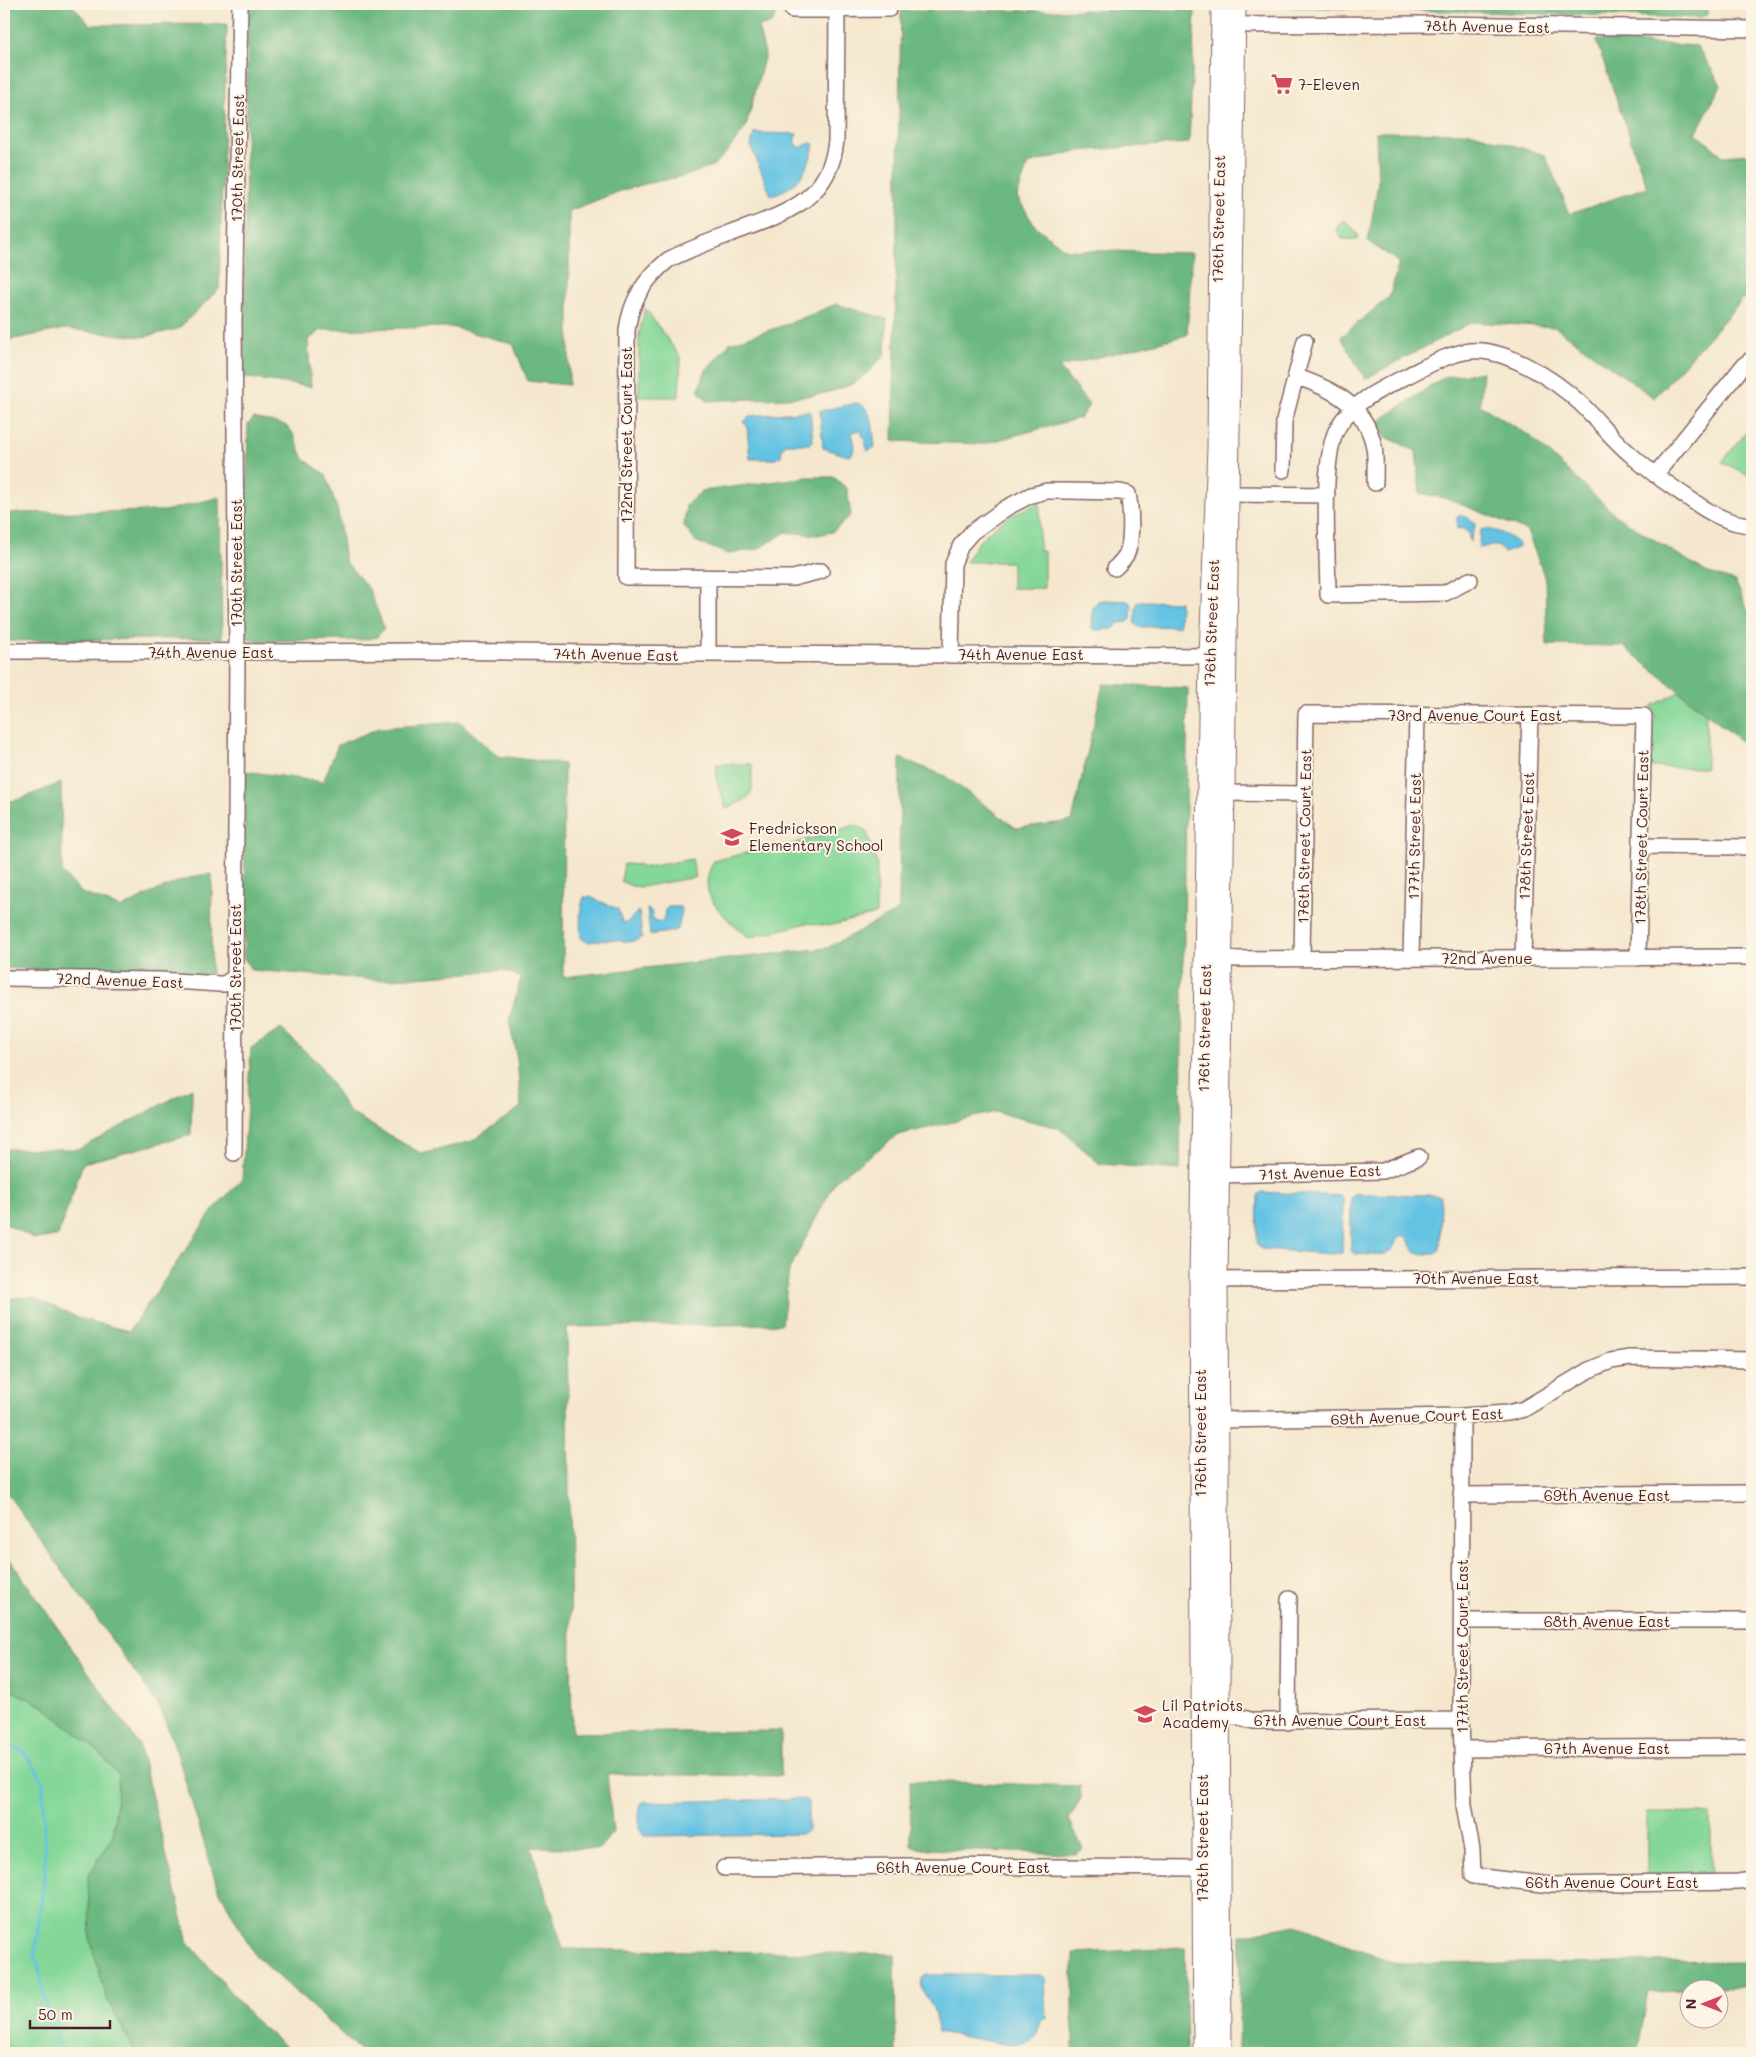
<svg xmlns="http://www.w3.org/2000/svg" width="1756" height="2057" font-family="Mali,sans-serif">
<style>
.green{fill:#85d799;stroke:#687b62}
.forest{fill:#6cb881;stroke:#5b6c56}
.water{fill:#64c3e3;stroke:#577187}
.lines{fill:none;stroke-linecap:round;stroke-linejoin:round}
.stream{stroke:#64c3e3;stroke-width:3}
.minor-casing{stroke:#866564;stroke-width:18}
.major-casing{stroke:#866564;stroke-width:21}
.minor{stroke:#fff;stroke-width:15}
.major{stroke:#fff;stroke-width:19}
.labels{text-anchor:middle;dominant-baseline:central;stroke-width:4;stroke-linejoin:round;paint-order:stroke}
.street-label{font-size:15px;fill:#4a1f2b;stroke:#fcf5e5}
.poi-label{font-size:15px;fill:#4a1f2b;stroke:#fcf5e5;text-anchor:start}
</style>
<rect width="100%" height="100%" fill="#fcf5e5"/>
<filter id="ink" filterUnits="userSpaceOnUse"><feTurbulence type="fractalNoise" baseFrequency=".02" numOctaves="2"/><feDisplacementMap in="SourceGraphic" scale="10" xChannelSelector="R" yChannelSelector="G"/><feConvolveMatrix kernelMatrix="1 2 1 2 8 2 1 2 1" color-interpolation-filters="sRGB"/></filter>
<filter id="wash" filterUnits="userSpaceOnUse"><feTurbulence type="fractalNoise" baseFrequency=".0096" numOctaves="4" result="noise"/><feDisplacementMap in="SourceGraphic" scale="20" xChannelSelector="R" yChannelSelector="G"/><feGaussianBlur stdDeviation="1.12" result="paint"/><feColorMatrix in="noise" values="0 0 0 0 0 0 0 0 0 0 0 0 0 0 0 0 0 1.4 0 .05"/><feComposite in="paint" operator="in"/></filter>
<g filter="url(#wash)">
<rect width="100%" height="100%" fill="#f4e7cd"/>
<path class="green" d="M1345,220L1358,235V239H1342L1336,229L1342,221Z
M645,308L681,358L679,397H639V334Z
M1752,425V477L1722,462Z
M1040,503L1039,551H1044V588H1012V562H966C979,533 1010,513 1040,503Z
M1679,692L1706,713V768L1649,767C1649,756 1648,744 1650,733C1652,721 1659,721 1652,706Z
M717,764H752V789L748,798L726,809L716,779Z
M855,825L866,830L877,864L876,914L829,926L807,923L748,938C725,915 693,897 714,861L773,846L775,849L780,848Z
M692,859L696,877L641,887L631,886L621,881L624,864L640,865L641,868Z
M4,1687L43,1706L100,1753L119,1776L113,1835L88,1877L107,1999L136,2053H11L4,2041Z
M1647,1813H1711V1880H1647Z"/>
<path class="forest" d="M4,4H71L90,25L227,24L219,289L178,329L143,337L65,329L4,341Z
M248,4H781L772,23L758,27L765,54L746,127L727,152L714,165L689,175L645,184L623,190L569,211V385L528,381L513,344L452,327L322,330L308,340L311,387L243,377Z
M1284,4H1708V14L1699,18L1293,7Z
M1195,10L1189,143L1076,151L1028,164L1017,197L1035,226L1066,250L1192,253L1187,335L1059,367L1089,405L1080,418L983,444L893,441L901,11Z
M1596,40L1697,46L1721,85L1696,133L1723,156L1748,154L1752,148V289L1654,398L1555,327L1472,322L1365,379L1341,337L1390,296L1399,262L1368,242L1378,183L1376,132L1473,133L1545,155L1570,214L1647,187Z
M836,304L887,319L885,355C875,364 863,380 850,385C809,403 753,397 708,401L698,391L706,370L730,343L788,324Z
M1483,372L1480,405L1530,436L1618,517L1706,572L1735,581L1752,620V750L1623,646L1547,645L1545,578L1527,531L1448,499L1420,493L1416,451L1384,436L1379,421L1444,377Z
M254,418L285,425L292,432L304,459L326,475L338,512L345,561L369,589L384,628L377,637L361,640L257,641L248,638L244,628L248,424Z
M808,477H834L847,489L851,515L832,532L817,535L786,532L758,549L728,554L695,541L684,526L686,505L702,491Z
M220,497L222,638L4,641V513L165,511Z
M1103,684L1188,688L1180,1170L1100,1164L1059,1128L995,1112L898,1135L836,1180L789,1270L782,1324L567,1327L572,1733L781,1731V1776L607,1774L613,1832L599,1849L531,1847L563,1949L895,1954L896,2053H363L254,1954L217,1886L175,1747L159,1706L4,1489V1299L33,1297L78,1318L129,1331L214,1209L242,1179L251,1048L281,1029L319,1064L349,1112L422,1154L472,1141L521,1107L517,1058L509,1021L521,978L503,970L379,980L251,970L244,958L245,771L323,782L338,745L379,728L460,722L498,756L564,764L563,977L827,948L899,910L900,758L945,776L1016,828L1072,821Z
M61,783L62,872L82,893L122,908C145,896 187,874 212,874L211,975L4,968V802L17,800Z
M192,1088L191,1135L83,1163L58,1236L35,1239L4,1223V1149H79Z
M4,1551L139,1745L188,1942L255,2021L293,2053H136L107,1999L90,1940L88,1877L113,1835L119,1776L100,1753L43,1706L4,1687Z
M910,1781L1080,1786L1081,1798L1069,1819L1083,1849L1076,1854L921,1849L911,1845Z
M1297,1925L1397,1964L1752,1961V1987L1649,1990L1637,2053H1239L1240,1935Z
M1185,1948L1187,2053H1073V1953Z"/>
<path class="water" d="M754,133L797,134L794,140L800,148L810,143L814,144C808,173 798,186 771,196L751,146Z
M856,403C874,406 873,432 875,447L868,451L861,430L852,432L855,447L852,454L848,456L823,448L820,411Z
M810,411L813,441L810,444H785L782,449L781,456L775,459H750L747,426L744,422L750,416Z
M1459,515L1464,516L1474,522L1475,526L1470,542L1468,532L1461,528L1457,529V518Z
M1485,529C1498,530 1509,535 1519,545V547L1504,553C1497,541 1489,547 1478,548L1481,530Z
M1104,600L1128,601L1132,605L1131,618L1128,622L1119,623L1113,629L1094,630L1092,628L1093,608L1098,601Z
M1141,601L1180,602L1179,626L1138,627L1134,623L1137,603Z
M584,897H590L618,909L622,922L626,923L639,911L642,937C632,944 626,941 615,940C606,939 596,942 587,942L581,938C580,924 579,911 584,897Z
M668,907H680L682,911L678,929C670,933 659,933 650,935L647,909L651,911L653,919L660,922L664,918L665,910Z
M1262,1192L1341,1196L1343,1201L1342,1253L1331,1254L1264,1249L1259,1247L1257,1242L1258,1195Z
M1354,1194L1435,1195L1441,1196L1440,1248L1436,1254C1415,1254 1416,1255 1407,1237L1402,1235C1396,1238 1396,1243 1393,1248C1386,1259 1367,1254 1355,1254L1351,1251V1198Z
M804,1799L808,1802V1830L801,1834L644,1836L639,1829V1806L643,1802Z
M928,1975H1041L1044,1977L1046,2018L1039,2022C1039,2040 1027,2044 1010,2045L937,2032C936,2025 936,2015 933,2008C928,1996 919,1992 922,1978Z"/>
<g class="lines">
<path class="stream" d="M4,1743L24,1752L43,1780L45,1870L35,1952L52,2030L65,2053"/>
</g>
</g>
<g filter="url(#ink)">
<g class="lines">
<g class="minor-casing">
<path id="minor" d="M792,10L889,9
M1225,25L1437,24L1752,29
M1297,377C1333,389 1366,406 1374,447C1376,458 1375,471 1375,483
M1283,470L1284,421L1305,341
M1655,475L1744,365L1752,359
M1230,494L1327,495
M821,571L793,578L626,577L627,330C631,300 645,279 668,260C693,247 720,238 746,228C792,211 830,196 836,141L837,10
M1470,580L1445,593L1328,595C1328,556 1320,458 1338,427C1352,402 1383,388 1407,376C1427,366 1447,354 1470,351C1505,347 1555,380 1580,403C1597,419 1612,439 1630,454C1647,470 1665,482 1684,495C1705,510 1726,524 1752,525
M4,651L304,652L416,651L708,654L1219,656
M708,654V578
M951,654L953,564L961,545L972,532L1006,508L1031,495L1047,491H1068L1120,492L1128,494C1131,508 1133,542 1126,555C1123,560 1119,564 1115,568
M1225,793L1305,794
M1641,846L1752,847
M1302,958L1306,714L1644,716L1638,958
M1411,958L1417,715
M1523,958L1530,715
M1222,959L1752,957
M4,978L160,980L219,984H224L235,977
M234,1153L237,652L234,324L240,4
M1219,1175L1383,1171L1419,1157
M1208,1280L1752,1277
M1462,1416L1461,1720L1464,1805L1472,1850L1473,1876L1552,1885L1738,1882L1752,1880
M1218,1420L1462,1416L1508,1413L1524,1409L1589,1370L1611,1361L1630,1358L1752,1360
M1461,1495L1752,1493
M1462,1621H1752
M1219,1717H1239L1254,1721L1461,1720
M1288,1722L1289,1599
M1462,1749L1752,1747
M724,1868L906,1866L1202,1868"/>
</g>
<g class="major-casing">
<path id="major" d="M1203,2053L1199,1280L1209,656L1217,448L1221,4
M1222,2053L1218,1280L1236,4"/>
</g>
<use href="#minor" class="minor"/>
<use href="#major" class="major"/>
</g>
</g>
<defs>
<g id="supermarket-bare" transform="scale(1.725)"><path d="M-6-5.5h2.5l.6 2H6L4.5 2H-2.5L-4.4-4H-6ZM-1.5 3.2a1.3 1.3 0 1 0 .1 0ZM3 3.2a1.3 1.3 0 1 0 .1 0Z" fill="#d1495b" stroke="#fcf5e5" stroke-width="2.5" paint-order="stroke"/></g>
<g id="school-bare" transform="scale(1.725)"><path d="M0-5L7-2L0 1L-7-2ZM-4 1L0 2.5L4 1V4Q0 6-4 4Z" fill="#d1495b" stroke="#fcf5e5" stroke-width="2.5" paint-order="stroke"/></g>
</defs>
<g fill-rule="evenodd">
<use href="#supermarket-bare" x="1282" y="84"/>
<use href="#school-bare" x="732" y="837"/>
<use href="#school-bare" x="1145" y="1714"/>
</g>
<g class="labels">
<g class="street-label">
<text transform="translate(1487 26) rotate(1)">78th Avenue East</text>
<text transform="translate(237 158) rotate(-89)">170th Street East</text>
<text transform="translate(1218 219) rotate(-89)">176th Street East</text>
<text transform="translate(626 435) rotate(-90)">172nd Street Court East</text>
<text transform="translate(236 563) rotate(-90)">170th Street East</text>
<text transform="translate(1211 623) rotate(-88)">176th Street East</text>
<text x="211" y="652">74th Avenue East</text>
<text transform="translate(616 654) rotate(1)">74th Avenue East</text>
<text x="1021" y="654">74th Avenue East</text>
<text x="1475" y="715">73rd Avenue Court East</text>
<text transform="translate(1304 836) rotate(-89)">176th Street Court East</text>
<text transform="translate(1414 836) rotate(-89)">177th Street East</text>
<text transform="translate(1526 836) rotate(-88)">178th Street East</text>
<text transform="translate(1641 837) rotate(-89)">178th Street Court East</text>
<text x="1487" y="958">72nd Avenue</text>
<text transform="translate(235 968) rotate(-90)">170th Street East</text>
<text transform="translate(120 980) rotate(2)">72nd Avenue East</text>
<text transform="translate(1204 1028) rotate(-89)">176th Street East</text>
<text transform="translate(1320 1172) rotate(-2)">71st Avenue East</text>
<text x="1476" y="1278">70th Avenue East</text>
<text transform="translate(1417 1416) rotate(-2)">69th Avenue Court East</text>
<text transform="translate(1200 1433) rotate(-90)">176th Street East</text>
<text x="1607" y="1495">69th Avenue East</text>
<text x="1607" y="1621">68th Avenue East</text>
<text transform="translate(1462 1646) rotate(-90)">177th Street Court East</text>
<text x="1340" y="1720">67th Avenue Court East</text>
<text x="1607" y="1748">67th Avenue East</text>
<text transform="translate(1202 1838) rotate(-90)">176th Street East</text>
<text x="963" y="1867">66th Avenue Court East</text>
<text x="1612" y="1882">66th Avenue Court East</text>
</g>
<g class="poi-label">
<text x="1298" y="84">7-Eleven</text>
<text x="749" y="828">Fredrickson<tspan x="749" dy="17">Elementary School</tspan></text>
<text x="1162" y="1705">Lil Patriots<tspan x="1162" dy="17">Academy</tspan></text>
</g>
</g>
<rect width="1756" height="2057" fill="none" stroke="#fcf5e5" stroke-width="20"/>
<g transform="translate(1704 2004) rotate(270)"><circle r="24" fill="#fcf5e5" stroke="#b59f9b"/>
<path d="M0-4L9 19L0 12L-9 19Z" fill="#d1495b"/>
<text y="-8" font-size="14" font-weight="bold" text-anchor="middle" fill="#4a1f2b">N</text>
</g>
<path d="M30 2020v8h80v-8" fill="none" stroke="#4a1f2b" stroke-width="2.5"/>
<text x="38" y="2020" font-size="15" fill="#4a1f2b" stroke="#fcf5e5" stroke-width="4" paint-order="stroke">50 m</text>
</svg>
